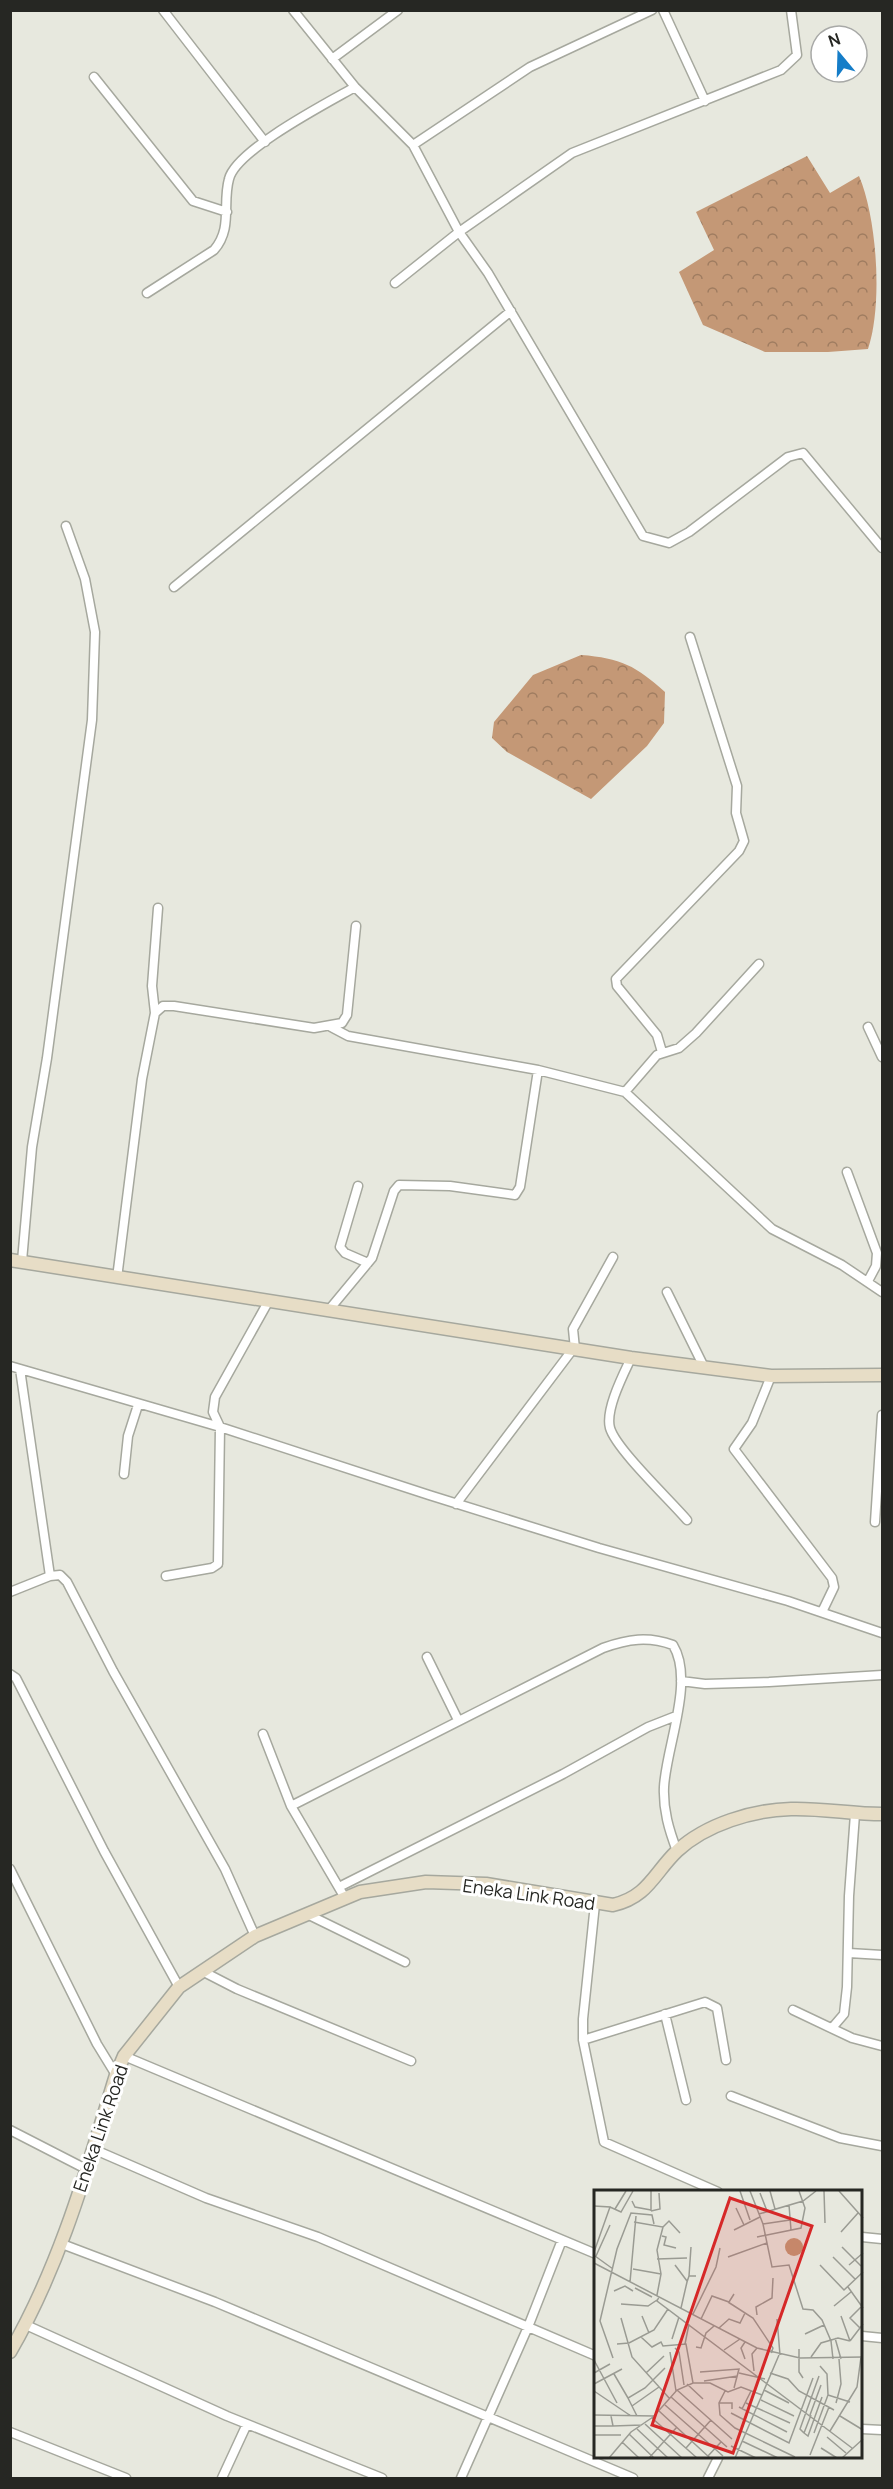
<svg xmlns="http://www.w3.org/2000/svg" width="893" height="2489" font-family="Manrope,sans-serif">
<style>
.forest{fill:url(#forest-crowns)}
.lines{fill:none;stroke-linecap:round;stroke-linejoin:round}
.street-casing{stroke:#a6a89e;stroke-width:11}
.secondary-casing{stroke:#a6a89e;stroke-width:15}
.street{stroke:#fff;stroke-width:8}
.secondary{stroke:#e7ddc6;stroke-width:12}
.labels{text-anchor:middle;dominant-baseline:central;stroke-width:6;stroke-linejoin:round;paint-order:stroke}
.street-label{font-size:18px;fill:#262723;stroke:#fff}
.inset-road{fill:none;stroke:#9a9b93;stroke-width:1.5}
.view{fill:#d62828;fill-opacity:0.15;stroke:#d62828;stroke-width:3}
.inset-edge{fill:none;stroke:#262723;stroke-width:3}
</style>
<defs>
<pattern id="forest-crowns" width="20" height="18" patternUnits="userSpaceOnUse" patternTransform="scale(1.5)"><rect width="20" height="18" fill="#c49876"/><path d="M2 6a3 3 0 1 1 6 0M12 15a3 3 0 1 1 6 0" fill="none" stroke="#9f7c60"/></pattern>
</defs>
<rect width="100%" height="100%" fill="#e7e8de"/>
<path class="forest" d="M807,156L830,193L859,176C877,218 883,305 868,349L828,352H765L703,325L679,272L714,250L696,212Z
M581,655C621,658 636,666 665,692L664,723L647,746L591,799L507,752L492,738L494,722L533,675Z"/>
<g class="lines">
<g class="street-casing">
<path id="street" d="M163,10L265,142
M293,10L355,87L413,145L459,232L488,273L643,536L669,543L689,532L788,457L803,453L882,548
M663,10L705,101
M332,59L398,10
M94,77L193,201L227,212
M413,145L530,67L652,10
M395,283L459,232L572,153L781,70L797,55L791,10
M147,293L214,250C233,228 222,204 229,179C236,150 327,103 355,87
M174,587L511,311
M155,1013L152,986L158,908
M331,1027L348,1036L538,1070L625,1092L772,1229L842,1265L882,1292
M868,1027L882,1057
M662,1052L657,1035L617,986L616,979L739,851L744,841L736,813L737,786L690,637
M625,1092L657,1055L679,1048L696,1033L759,964
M847,1172L877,1253L876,1266L868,1281
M358,1186L340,1247L345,1253L368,1263
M22,1261L32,1147L47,1058L92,720L95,632L85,579L66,526
M117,1278L142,1079L155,1013L163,1006H174L314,1028L342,1023L347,1015L356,926
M667,1292L704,1367
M328,1311L372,1258L394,1191L399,1185L450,1186L515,1195L520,1187L538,1070
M575,1349L573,1329L613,1257
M631,1358C623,1375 605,1410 610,1428C616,1449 670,1500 687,1520
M10,1366L220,1427L429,1495L599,1548L788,1601L882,1633
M20,1369L50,1576
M771,1376L752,1423L734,1449L832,1578L834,1587L822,1612
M124,1474L128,1436L138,1405
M456,1504L573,1349
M875,1522L882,1415
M166,1576L212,1568L218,1564L220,1427L213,1412L215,1397L268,1302
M10,1592L50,1576L60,1575L67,1582L113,1671L225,1869L255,1936
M427,1657L458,1720
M10,1674L16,1678L104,1851L179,1987
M681,1681L705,1684L769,1682L882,1675
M263,1734L291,1806L345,1898
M291,1806L603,1648C628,1639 648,1636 673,1645C695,1681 666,1747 664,1787C663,1810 669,1830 677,1851
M10,1869L97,2044L116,2075
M339,1887L563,1774L648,1727L676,1716
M595,1904L583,2019V2040L604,2142L718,2192
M309,1915L405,1962
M849,1953L882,1955
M202,1971L237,1989L411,2061
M793,2010L852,2038L882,2046
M665,2014L686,2100
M832,2028L844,2014L847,1987L849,1896L855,1814
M583,2040L705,2002L717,2008L726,2060
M124,2056L596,2254
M731,2096L840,2138L882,2146
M10,2130L86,2169
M93,2149L206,2198L318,2237L596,2356
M862,2237L882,2239
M62,2244L215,2302L633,2478
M26,2325L227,2416L382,2478
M862,2336L882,2338
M862,2429L882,2430
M10,2432L126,2478
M222,2478L247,2424
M461,2478L528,2327L562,2240
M708,2478L718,2458"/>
</g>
<g class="secondary-casing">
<path id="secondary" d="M10,1260L631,1358L771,1376L882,1375
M10,2352C60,2266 87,2169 116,2075L124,2056L179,1987L255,1936L360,1892L426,1882L486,1884L613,1905C648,1897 654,1873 677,1851C706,1824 753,1810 791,1809C821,1808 852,1814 882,1814"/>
</g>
<use href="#street" class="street"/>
<use href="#secondary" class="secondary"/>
</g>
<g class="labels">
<g class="street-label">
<text transform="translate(529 1894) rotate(8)">Eneka Link Road</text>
<text transform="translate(100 2128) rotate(-71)">Eneka Link Road</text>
</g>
</g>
<g transform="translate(594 2190)">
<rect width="268" height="268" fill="#e7e8de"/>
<path d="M191 57a9 9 0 1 1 18 0a9 9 0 1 1-18 0Z" fill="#c49876"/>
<path class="inset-road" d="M57,1V21M146,1L156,30M156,1L169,34L178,77L195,75L209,119L219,120L228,130L237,151L239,169M176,1L181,19M230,1L231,33M245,1L269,28M166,3L173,21M38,11L41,17L57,20M195,15L197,40M0,16L16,17L0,62M16,17L27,22L39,1M142,18L150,35M21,19L32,1M57,21L66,19L65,3M165,24L209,11L222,1M40,32L69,37L63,60L67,84L63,105M169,34L196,30M69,37L75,31L86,43M140,40L166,27M247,42L264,23M68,46L72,47L70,55L82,58M163,47L207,38L211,18L205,1M248,57L267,76M1,66L19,79M2,66L16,35M134,67L173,53M239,67L261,89M63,69L93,68M0,73L163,158L206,168L269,167M81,75L93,91M226,75L250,100L269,82M255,75L269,63M39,79L67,84M95,86L97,57M36,92L42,26M254,97L269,118M41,98L58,107M20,101L31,96L39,101M65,107L63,111L258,258M134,112L159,128L179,158L177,163M27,114L54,116L63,110M240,116L257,102M87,118L93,92L95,86H102M99,124L122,77L126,58M163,125L162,117L178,108L179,88M48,126L55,143M247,126L256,151M27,128L38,167L76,209M107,129L118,106L135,112L140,104M183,129L186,165M125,138L135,129L146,133L151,123M266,138L256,128L267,117M211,144L230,135M47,147L58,157L67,152L69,156L92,154L99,193M241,148L247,169M78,149L85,127M256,151L269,134M151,152L147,158L151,169M23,154L35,153L60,140L74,119M91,154L95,134M102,157L107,158L112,143L120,136M81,158L85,162L90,195M205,159V182L209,188M130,160L146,149M76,162L82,201M217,167L227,153L244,148L256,151M19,168L6,131L23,59L37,23L58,25L60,34M0,170L23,213M160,181L158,164L163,158M106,182L145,179L140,198M0,183L16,174M52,183L70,166M145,183L171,189M176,183L194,189L205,201L240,220M20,184L34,208M110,191L144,186M0,194L28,179M93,194L109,209M83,200L138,249M170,200L195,213M0,201L37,226M131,201L125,213L126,225L141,238L201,267M234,205L256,212M77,207L133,257M167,210L200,226M125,213H138V219M152,213L196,233M242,213L247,194L245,169M71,215L129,266M38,216L65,197M145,217L193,242M148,219L157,201M65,221L116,268M137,223L195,253L219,188M0,225L60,226L83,200L99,193H116L134,202L147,197L168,205L185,165M216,225L227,195M17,226L19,236L48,235M43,226L34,208L51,198L71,178M246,226L269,240M58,228L103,268M51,234L88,268M0,236H19M43,239L74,268M236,241L263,197L267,167M210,243L206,239L225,186M210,243L214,246L228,207M210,243L217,225M220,243L234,205L233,184L226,176M35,244L60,268M0,245H27M233,247L252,263M148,251L184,268M28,252L45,268M137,256L162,268M92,258L117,230M227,258L243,268M216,265L235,217M114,266L127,252M15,268L37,242L59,227M55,268L83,237M141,268L168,205M248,268L269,249"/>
<path class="view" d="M136,8L218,36L139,263L58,235Z"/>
<rect width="268" height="268" class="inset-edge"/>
</g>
<rect width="893" height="2489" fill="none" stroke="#262723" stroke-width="24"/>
<g transform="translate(839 54) rotate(341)"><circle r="28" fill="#ffffff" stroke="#a8a9a7" stroke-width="1.5"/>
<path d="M0-4.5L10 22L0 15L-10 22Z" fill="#157dc8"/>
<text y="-9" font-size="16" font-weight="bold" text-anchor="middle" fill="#262723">N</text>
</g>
</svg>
